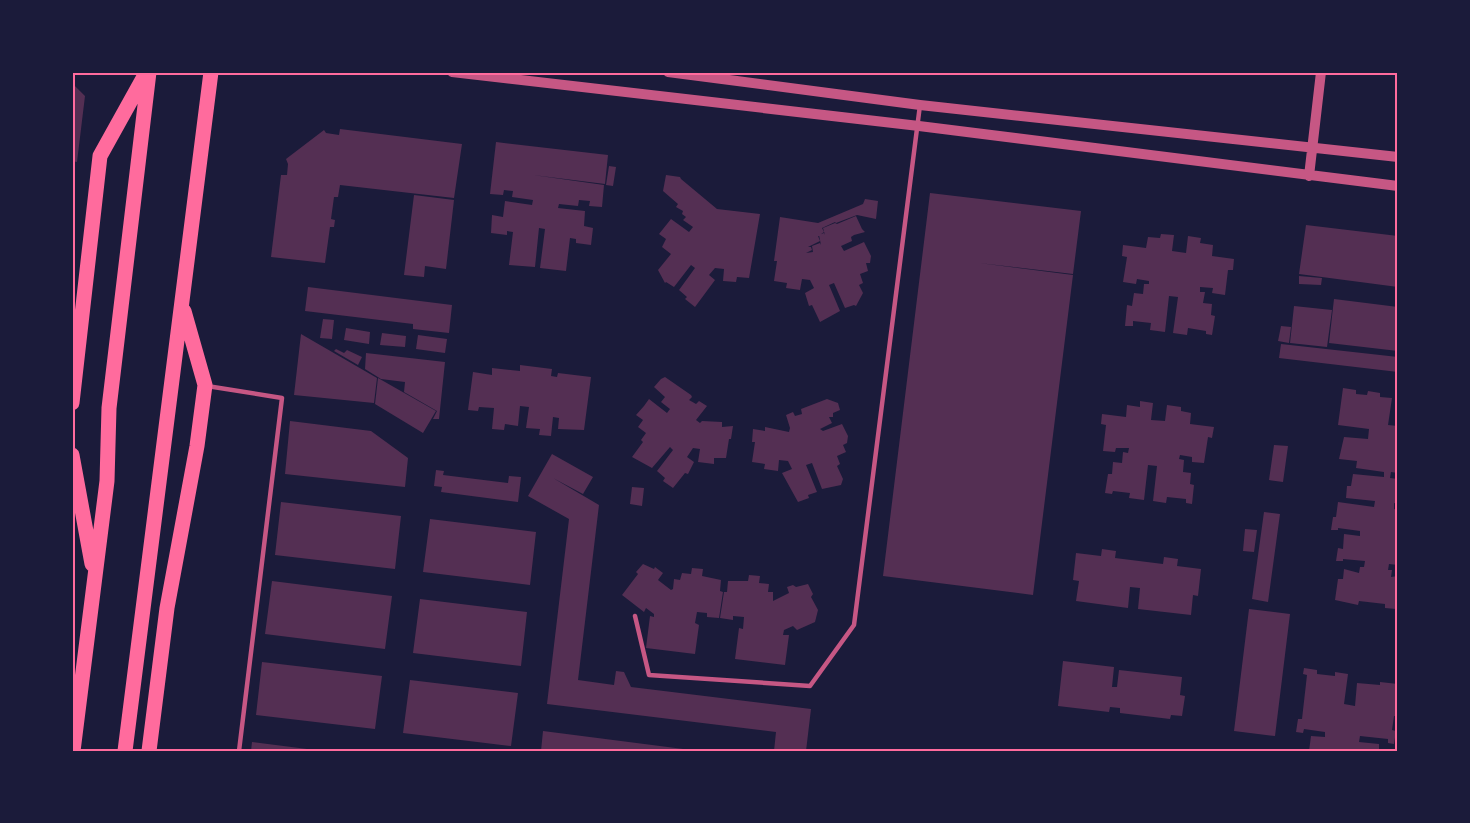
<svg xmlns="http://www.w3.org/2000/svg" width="1470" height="823" font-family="'IBM Plex Sans',sans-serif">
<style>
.building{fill:#542f53}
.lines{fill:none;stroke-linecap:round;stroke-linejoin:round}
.service{stroke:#c65784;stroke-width:4.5}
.tertiary{stroke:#c65784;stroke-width:10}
.primary{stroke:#ff6b9d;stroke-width:15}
.neatline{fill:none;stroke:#ff6b9d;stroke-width:2}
</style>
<rect width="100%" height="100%" fill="#1b1b3a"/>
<path class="building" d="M72,83L85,96L77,162L72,161Z
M340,129L462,144L454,198L340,185L338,197H334L331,219L335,220L334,227H330L325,263L271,257L281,175H287L288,164L286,159L324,130L326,133L339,135Z
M496,142L608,155L605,184L533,175L604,185L602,207L589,206L590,201L579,200L578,206L559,204L558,208L585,211L584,226L593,228L591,245L576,243V239L570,238L566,271L540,268L545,229L539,228L535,267L509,265L513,232L507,231V235L491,233L492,215L503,217L505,201L532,205L533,200L512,197L513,191L504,190L503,195L490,194Z
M609,166L616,167L613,186L606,185Z
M666,175L680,177L681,179L717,209L760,214L749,278L737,277L736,282L723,281L724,269L715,268L709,275L715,280L695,307L685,299L687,297L679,290L695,268L691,265L674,287L666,282L665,283L658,270L671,254L662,247L666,239L659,234L671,219L689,232L693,227L683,220L686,217L682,214L683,211L676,207L678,204L663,191Z
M930,193L1081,211L1073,274L979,263L1073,275L1033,595L883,576Z
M414,195L454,200L446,269L425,266L424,277L404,275Z
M865,199L878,201L876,219L857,215L836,223L835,222L822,228L824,232L817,237L818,236L820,241L808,247H811L812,250L808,252L805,249L808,252L806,253L813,252L812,246L820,243L821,245L819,235L824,233L825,235L823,228L835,223L837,224L856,216L862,229L865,232L854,235L851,237L852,241L841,246L844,251L864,242L871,256L870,263H866L868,271L860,274L863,283L859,285L863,293L856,306L854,305L845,308L834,283L829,285L840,311L820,322L812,305L809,306L805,293L814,288L810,280L802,279L800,290L786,288L787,283L774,281L777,261H774L780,217L818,223L863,204Z
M1306,225L1398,236V287L1299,274Z
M1161,234L1174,235L1172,251L1186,253L1188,236L1201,238L1200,243L1213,245L1212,256L1234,259L1233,270H1228L1225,295L1212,293L1213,288L1200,287V292H1205L1203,303L1212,304L1211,315L1215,316L1212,335L1206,334V331L1188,328L1187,335L1173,333L1178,297L1169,296L1165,332L1150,330L1151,323L1133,321V326H1125L1127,305L1132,306L1134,293L1143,294L1144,284H1149V281L1137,279L1136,284L1123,282L1127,257L1122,256L1123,245L1146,248L1148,237L1160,238Z
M1299,276L1322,278L1321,285L1299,284Z
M308,287L452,305L449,333L413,329V324L305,311Z
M1334,299L1398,307V351L1329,343Z
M1294,306L1332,310L1327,347L1290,343Z
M323,319L334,320L332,339L320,338Z
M1281,326L1291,327L1289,343L1278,341Z
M346,328L370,332L369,344L344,340Z
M382,333L406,336L405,347L380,345Z
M301,334L377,378L374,403L294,395Z
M418,335L447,339L445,353L416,349Z
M1281,344L1398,357V372L1279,358Z
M336,349L344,353L347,350L362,357L358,365L334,351Z
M366,353L445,362L439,419H433L437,411L404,392L405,382L381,379L365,369Z
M520,365L552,369L551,376L557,377L558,373L591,377L584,430L558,429L559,418L553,417L551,436L539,435L540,429L526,428L529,407L520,406L518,426L505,424L504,430L492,429L494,408L479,407L478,411L468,410L473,372L492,375V368L520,371Z
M665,377L691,395L692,397L689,400L696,404L699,401L707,406L696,420L700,423L702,421L722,422V427L733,426L731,439H729L726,458H714V464L698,462L700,449L693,448L687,457L694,462L688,474L685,473L673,488L663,481L665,478L657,471L673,450L670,447L652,468L632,457L643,442L641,440L646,433L638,427L643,420L636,415L644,406L649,399L667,413L670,409L661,402L665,397L654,387L661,379Z
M378,378L436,411L423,433L375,404Z
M1343,388L1356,390V394L1367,395L1368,391L1380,393V397L1392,398L1388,425L1398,426V473L1391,472L1390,478L1398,479V504L1394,503V509L1398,510V565L1389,564L1388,570H1392L1391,577L1398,576V607H1396V609L1385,608V604L1359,601L1358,605L1335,600L1338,579H1343L1344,569L1359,573L1360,567H1364L1365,561L1343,559V561H1336L1338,548L1343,549L1344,534L1360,536V531L1338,528V530H1331L1333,517H1336L1338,502L1374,507L1375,501L1346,498L1347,486H1351L1353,474L1384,477V472L1356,468L1357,461L1339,459L1344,437L1368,439L1369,429L1338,425Z
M827,399L838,403L840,410L833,413V417H829L832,423L820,429L823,431L842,424L848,436L847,443L843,445L846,452L837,456L840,464L837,466L843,479L841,485L822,489L812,463L806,465L817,492L808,495L809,498L798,502L782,473L792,469L788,461L779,460L778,471L764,469L765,464L752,462L755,442H752L753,429L765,431V427L789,432L790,428L786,415L793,412L795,416L802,414L801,409Z
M1140,401L1153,403L1151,420L1165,421L1167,405L1181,407V411L1191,413L1190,424L1214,427L1212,438L1208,437L1204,463L1192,462V457L1180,455L1179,459L1184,460L1183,472L1191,473L1190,484L1194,485L1192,504L1186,503V499L1167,497L1166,503L1153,501L1157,466L1148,465L1144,500L1129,498L1130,493L1113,491L1112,494L1105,493L1108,474H1112L1113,462L1122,463L1123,452L1128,453L1129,448H1116L1115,452L1103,451L1106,425L1101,424L1102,414L1126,417L1127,405L1140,407Z
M290,421L371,431L408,458L405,487L285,474Z
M1274,445L1288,446L1283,482L1269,480Z
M552,454L593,477L583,494L553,478L599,505L578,680L614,685L616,671L624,672L631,687L811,709L806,751H774L776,732L547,704L569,519L528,496Z
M436,470L444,471L443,475L508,483L509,476L521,477L518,502L441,492L442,487L434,486Z
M632,487L644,488L642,506L630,504Z
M281,502L401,516L395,569L275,555Z
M1264,512L1280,514L1268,602L1252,599Z
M430,519L536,532L530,585L423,572Z
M1245,529L1257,530L1254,552L1243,551Z
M1102,549L1116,551L1115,558L1163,564L1164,557L1178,559L1177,566L1201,569L1198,596L1193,595L1191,615L1138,609L1140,588L1130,587L1128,608L1076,601L1079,581L1073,580L1076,553L1101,556Z
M643,564L654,569L655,567L663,573L658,580L671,590L673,589L674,579L680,580L682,573L691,574L692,568L703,569L702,576L721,580L720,591L723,592L719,618L707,617V613L697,612L695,623L699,625L695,654L646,648L650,616L654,617V614L646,608L644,612L622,595L638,574L636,572Z
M749,575L760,576L759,583L769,584L768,592H773V601L789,593L787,587L793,585L796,587L808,584L813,594L811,597L818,610L815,622L797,630L793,626L784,630L783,635H789L785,665L735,659L739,628L743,629L744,617L733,616V620L720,618L724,592H727L728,581H748Z
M272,581L392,596L385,649L265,634Z
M420,599L527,612L521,666L413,653Z
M1249,609L1290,614L1275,736L1234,731Z
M1063,661L1114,667L1112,687H1117L1119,670L1182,677L1180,695L1185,696L1182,716L1171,715L1170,719L1120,713V708L1110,707L1109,712L1058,706Z
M262,662L382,676L375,729L256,715Z
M1304,668L1317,670V674L1335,676V672L1348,674L1344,704L1355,706L1357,683L1380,685V682L1398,684V716H1394L1392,730L1396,731L1394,744L1388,743V739L1360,736L1359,742L1379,744V751H1309L1311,736L1325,737V732L1304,729L1303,733L1296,732L1298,719H1302L1307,675L1303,674Z
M410,680L518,693L511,746L403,733Z
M543,731L691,750V751H541Z
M252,742L315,750V751H251Z"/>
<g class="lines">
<path class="service" d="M207,386L282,398L239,751
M635,616L649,675L810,686L854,625L920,105"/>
<path class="tertiary" d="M452,72L919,126L1398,186
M668,72L920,105L1398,157
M1309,176L1321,72"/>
<path class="primary" d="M72,403L100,156L145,75
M72,455L92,564
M73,751L107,481L109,408L149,72
M125,751L211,72
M149,751L167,608L197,446L205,385L184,311"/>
</g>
<rect width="1470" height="823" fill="none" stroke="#1b1b3a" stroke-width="147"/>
<rect x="74" y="74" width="1322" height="676" class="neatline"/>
</svg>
